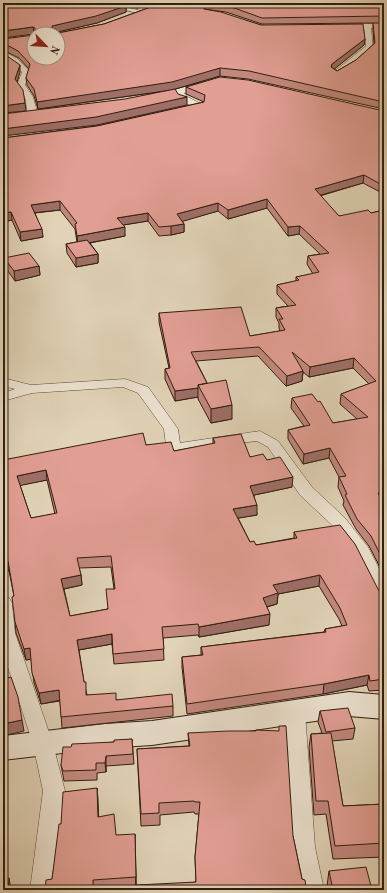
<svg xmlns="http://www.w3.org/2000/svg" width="387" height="893" font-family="'Old Standard TT',serif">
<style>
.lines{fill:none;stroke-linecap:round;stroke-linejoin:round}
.street-casing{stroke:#5e4a38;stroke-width:1}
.secondary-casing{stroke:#331d0e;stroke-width:2}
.street{fill:#ece2d0;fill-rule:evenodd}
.secondary{fill:#ece2d0;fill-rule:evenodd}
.wall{fill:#c2887e;stroke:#331d0e;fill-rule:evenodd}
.shaded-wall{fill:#9e6f67;stroke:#331d0e}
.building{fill:#e19e93;stroke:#331d0e;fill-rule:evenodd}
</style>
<rect width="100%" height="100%" fill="#e1d3b7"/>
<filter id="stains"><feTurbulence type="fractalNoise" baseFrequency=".005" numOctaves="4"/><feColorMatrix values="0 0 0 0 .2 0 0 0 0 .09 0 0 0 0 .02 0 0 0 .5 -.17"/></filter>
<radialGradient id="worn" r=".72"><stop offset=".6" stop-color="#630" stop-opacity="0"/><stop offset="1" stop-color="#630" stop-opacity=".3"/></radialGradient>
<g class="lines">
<g class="street-casing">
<path id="street" d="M95,3H109L146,12L142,14Z
M340,24H384V28H371L373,49L354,66L338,76L334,73L335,71L366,46L364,28H343L339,26Z
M3,51L18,59L30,72L25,85L33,97L38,115L36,117H30L28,115L25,97L17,85L22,72L3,57Z
M205,82L209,85L208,87L184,93L186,96L205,106L190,112H184L182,110L192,106L179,100L176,94L158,99L154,96L155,94Z
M3,378L31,385L125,379L148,387L178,429L180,443L260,431L278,441L312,487L345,518L368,547L384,578V601L378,600L355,554L333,526L300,495L268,447L257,441L215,446L184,453L168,449L166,446L164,429L138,393L123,387L32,393L3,401V393L15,389L3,386Z
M3,597L9,598L12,603L15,633L53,744L65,791L52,890H30L43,791L33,744L3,652Z
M295,705L302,707L305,713L315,847L324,890H302L293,847L285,713L288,707Z"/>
</g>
<g class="secondary-casing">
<path id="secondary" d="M349,692L384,695V719L349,716L152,745L105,748L3,760V736L105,724L152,721Z"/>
</g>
<use href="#street" class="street"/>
<use href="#secondary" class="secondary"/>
</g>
<path class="wall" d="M3,3H152L137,8L126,6V12L97,23L57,32L58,33L104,24L162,3H384V109L248,79L220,76L172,90L38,109L34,96L27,85L26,78L29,69L19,58L3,50V43L34,58V34ZM204,9L226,12L262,24L373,23V30L374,44L356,60L337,71L334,69L364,45L365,39L261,25Z
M186,87L384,111V194L363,183L320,196L339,216L371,213L384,210V503H383L384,504V575L369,546L356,529L343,505L344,501L338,487L339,477L329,458L303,464L288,439V430L304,426L291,408L292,398L333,423L357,419L340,404L341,394L369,384L353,368L309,377L303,372L302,381L286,386L258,356L196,361L207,383L232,419L211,423L198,399V397L175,401L165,379V369L169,368L159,322V313L250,336L280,331L279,328V323L276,317V308L288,306L277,294V285L296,281V277L313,274L307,264L308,256L320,254L299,234L288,236L267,208L228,219L218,211L182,221L184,224V232L171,235L159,236L148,221L123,225L125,236L90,243L98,254V263L76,267L67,253L66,244L77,242L75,229L60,210L35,213L43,237L21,241L12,220L3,222V138L97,126L204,102L186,94Z
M4,258L39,266L40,275L15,281L5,267Z
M213,438L250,457L267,460L292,487L254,495L257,515L238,518L250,542L256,545L294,538V532L379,591H384V690L369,691L367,685L323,694L187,714L182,667V657L201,655V647L324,632L325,629L342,626L339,619L319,586L278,594L277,604L267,607L269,625L199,637L198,635L163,638L164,660L114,664L112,644L79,650L84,682L87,695L116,700L173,706V716L62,728L60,701L41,704L34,683L31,659L26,660L16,633L15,622L14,596L9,571L3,572V460L146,445L174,451L213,444ZM47,480L55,514L31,518L20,485ZM111,567L114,589L108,609L70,616L64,589L82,585L81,575L79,568Z
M320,711L355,728L353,739L332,741L343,806L384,804V857L333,859L326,814L314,815L309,747L311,734L322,733L318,722Z
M383,715H384V739L381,726Z
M188,733L293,836L302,879L306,887L305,890H137L196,882L195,857L199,814H195L194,812L160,815V825L141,826L137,749L189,746Z
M132,739L134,764L106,766V772L97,773V780L64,781L61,765L71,747L114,742Z
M97,788L98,817L116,835L135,845L136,889L111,890H45L52,879L61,824Z
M329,871L372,890H327V886Z"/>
<path class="shaded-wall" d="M137,3H152L137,8Z
M126,6V12L97,23L53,33L52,26Z
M33,27L34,34L3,38V31Z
M365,39L364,45L332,71L331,67L332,64Z
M20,65V72L16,86L15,79Z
M220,68V76L172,90L38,109L37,102Z
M187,97V105L97,125L3,136V129Z
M25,103L26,111L3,113V106Z
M364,175L363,183L314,197L315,189Z
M267,199V208L228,219V210Z
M60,201V210L32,213L31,205Z
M218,203V211L177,223V214Z
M11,212L12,220L3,222V213Z
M148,213V221L117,226V218Z
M184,224V232L171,235V226Z
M300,226L299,234L288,236V227Z
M125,227V236L78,245L77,236Z
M42,229L43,237L21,241L20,232Z
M98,254V263L76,267V258Z
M39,266L40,275L15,281L14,271Z
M354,358L353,368L309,377L310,367Z
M303,371L302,381L286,386L287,376Z
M198,388V397L175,401V391Z
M232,405V419L211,423V409Z
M330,448L329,458L303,464L304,454Z
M46,470L47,480L18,486L17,476Z
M293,477L292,487L250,496V486Z
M257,505V515L233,519V509Z
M8,561L9,571L3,572V562Z
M81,575L82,585L63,589L61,579Z
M320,575L319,586L278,594L277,604L262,608L263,598L273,585Z
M270,614L269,625L199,637V627Z
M112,634V644L78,650L77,640Z
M30,648L32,659L26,660L24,649Z
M369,675L367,685L323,694L324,684Z
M59,690L61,700L41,704L39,693Z
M22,720L24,731L3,736V724Z
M106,756V772L105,763Z
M97,788L98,799L99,829L98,817Z
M135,834V845L136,889V877Z
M9,878L11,890H8Z"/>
<path class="building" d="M3,3H115L126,6L96,16L52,26V29H56L58,33L104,24L162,3H203V4L204,9L221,12L261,25L363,24L365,39L332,64L331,67L337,71L356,60L375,43L373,23H384V102L249,71L220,68L172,82L37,102L34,89L26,78L30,64L18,51L3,43V39L34,35V58H58V34H35V28L33,27L3,31Z
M210,3H384V16L262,18L226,5Z
M3,53L20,65L15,79L23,90L25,103L3,106Z
M220,77L248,80L384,111V186L364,175L315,189L339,216L368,210L371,213L384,210V493H378L384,504V562L371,536L357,519L345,495L347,494L339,477L346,476L330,448L304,454L288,430L310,425L292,398L312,394L318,402L320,401L333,423L368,417L341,394L376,381L354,358L310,367L292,352L303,371L287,376L259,347L191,352L207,383L198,385V388L175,391L165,369L170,368L159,313L241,307L250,336L285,330L279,319H283L276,308L296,305L277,285L299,280L296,277L319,272L308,256L329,253L300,226L288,227L267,199L228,210L218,203L177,214L184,224L171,226L159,227L148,213L117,218L125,227L77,236L75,224L77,223L60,201L31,205L42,229L20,232L11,212L3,213V138L97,126L204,102L205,95L186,87Z
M175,89L178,94L187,97L96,117L3,129V114L125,99Z
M87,240L98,254L76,258L66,244Z
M29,253L39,266L14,271L4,258Z
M226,380L232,405L211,409L198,385Z
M143,433L146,445L171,442L174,451L215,443L213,438L241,434L250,457L263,454L267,460L280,457L293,477L250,486L257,505L233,509L250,542L254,541L256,545L297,538L294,532L340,525L355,544L379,591H384V593H381L384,601V679L370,681L369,675L324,684L187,704L182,657L203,655L201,647L326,632L325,629L347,625L340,608L320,575L273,585L278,593L263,598L270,614L199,627L198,624L162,627L164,649L113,654L112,634L77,640L84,682H86V695L116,693V700L172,694L173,706L61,717L59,690L39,693L32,673L30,648L24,649L15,622L12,597L14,596L8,561L3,562V460ZM46,470L57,513L31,518L17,476ZM111,556L115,589H106L108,609L70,616L61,579L81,575L77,558Z
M3,656L8,678L11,677L18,697L22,720L3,724Z
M348,708L355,728L326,732L320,711Z
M279,726H286L293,836L302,879L305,880L306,887H303V890H137V885L196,882L195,857L200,802H195L194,801L159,803V813L141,814L137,749L190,746L188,733L228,731H256V730L279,731Z
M331,733L343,806L384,804V843L335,846L328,801H316L311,734Z
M132,739L133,754L106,756L105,763H96V770L63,771L61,765L63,747H71L72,744L114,742V740Z
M97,788L98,817L114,814L116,835L135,834L136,877L93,880V890H45L46,880L52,879L59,824H61L63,792Z
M366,867L372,890H333L329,871Z
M3,878H9L8,890H3Z"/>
<rect width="387" height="893" fill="none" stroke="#e1d3b7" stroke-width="16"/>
<rect x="4" y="4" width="379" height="885" fill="none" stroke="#331d0e" stroke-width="2"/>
<rect x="8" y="8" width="371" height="877" fill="none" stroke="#331d0e"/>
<g transform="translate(46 46) rotate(115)"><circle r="19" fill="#ece2d0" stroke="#a29382"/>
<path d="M0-3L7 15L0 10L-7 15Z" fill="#8f2418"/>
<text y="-6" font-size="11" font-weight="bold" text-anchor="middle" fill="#331d0e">N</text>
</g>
<rect width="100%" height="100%" filter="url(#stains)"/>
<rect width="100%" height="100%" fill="url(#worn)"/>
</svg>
